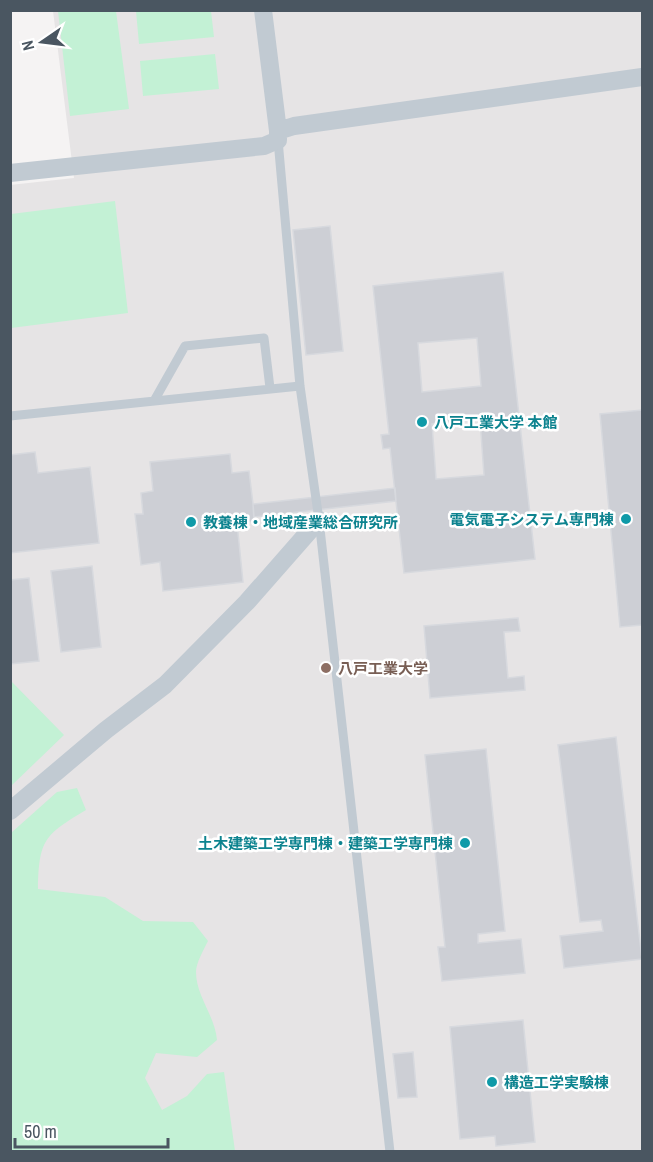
<svg xmlns="http://www.w3.org/2000/svg" width="653" height="1162" font-family="'Archivo Narrow','Noto Sans JP',sans-serif">
<style>
.education{fill:#e6e4e5}
.green{fill:#c3f1d5}
.building{fill:#cdcfd5;stroke:#d7d9de;stroke-width:1.5;fill-rule:evenodd}
.lines{fill:none;stroke-linecap:round;stroke-linejoin:round}
.lane{stroke:#c1cad2;stroke-width:9}
.street{stroke:#c1cad2;stroke-width:18}
.culture-dot{fill:#0f9aa8;stroke:#fff;stroke-width:2}
.education-dot{fill:#8d6e63;stroke:#fff;stroke-width:2}
.labels{text-anchor:middle;dominant-baseline:central;stroke-width:5;stroke-linejoin:round;paint-order:stroke}
.culture-label{font-size:15px;font-weight:bold;fill:#0d838f;stroke:#fff;text-anchor:start}
.education-label{font-size:15px;font-weight:bold;fill:#785e54;stroke:#fff;text-anchor:start}
</style>
<rect width="100%" height="100%" fill="#f5f3f3"/>
<path class="education" d="M53,11H642V1151H11L10,185L74,178Z"/>
<path class="green" d="M58,11H116L129,109L70,116Z
M136,11H211L214,37L139,44Z
M215,54L219,89L143,96L140,61Z
M115,201L128,313L11,328V214Z
M11,681L64,735L11,786Z
M77,788L86,810C44,835 39,840 38,889L105,897L143,921L193,922L208,941C204,949 196,963 196,972C196,996 215,1016 217,1040L197,1057L156,1053L145,1078L162,1110L187,1096L207,1074L224,1072L235,1151H11V833L57,792Z"/>
<path class="building" d="M330,226L343,351L306,355L293,230Z
M503,272L535,559L404,573L390,448L383,449L381,435L389,434L373,286ZM477,338L481,386L422,392L418,343ZM480,420L484,475L436,479L432,424Z
M642,410V625L620,627L600,414Z
M35,452L38,473L90,467L99,543L10,553V455Z
M230,454L232,473L249,471L253,504L254,521L237,523L243,582L163,591L160,562L141,565L135,514H143L141,493L153,491L150,462Z
M395,488L396,501L254,517L253,504Z
M92,566L101,647L61,652L51,571Z
M29,578L39,661L10,664V580Z
M518,618L520,631L504,632L508,678L524,676L525,690L430,698L424,626Z
M616,737L642,959L564,968L560,936L603,931L601,920L580,922L558,745Z
M486,749L505,931L478,934V943L521,939L525,973L442,981L438,947H445L425,755Z
M523,1020L535,1142L496,1146L495,1136L460,1139L450,1027Z
M413,1052L417,1097L398,1098L393,1054Z"/>
<g class="lines">
<path class="lane" d="M278,140L300,386L319,520L390,1152
M154,401L185,346L264,338L270,388
M10,416L300,386"/>
<path class="street" d="M263,10L278,131
M10,173L264,146L278,140V131L294,126L642,77
M10,811L106,730L165,685L247,602L319,520"/>
</g>
<g class="culture-dot">
<circle cx="422" cy="422" r="6"/>
<circle cx="626" cy="519" r="6"/>
<circle cx="191" cy="522" r="6"/>
<circle cx="465" cy="843" r="6"/>
<circle cx="492" cy="1082" r="6"/>
</g>
<circle class="education-dot" cx="326" cy="668" r="6"/>
<g class="labels">
<g class="culture-label">
<text x="434" y="422">八戸工業大学 本館</text>
<text x="614" y="519" text-anchor="end">電気電子システム専門棟</text>
<text x="203" y="522">教養棟・地域産業総合研究所</text>
<text x="453" y="843" text-anchor="end">土木建築工学専門棟・建築工学専門棟</text>
<text x="504" y="1082">構造工学実験棟</text>
</g>
<g class="education-label">
<text x="338" y="668">八戸工業大学</text>
</g>
</g>
<rect width="653" height="1162" fill="none" stroke="#4a5661" stroke-width="24"/>
<g transform="translate(42 42) rotate(256)" stroke="#ffffff" stroke-width="4.5" paint-order="stroke">
<path d="M0-4.5L10 22L0 15L-10 22Z" fill="#4a5661"/>
<text y="-9" font-size="16" font-weight="bold" text-anchor="middle" fill="#4a5661">N</text>
</g>
<path d="M15 1138v9h153v-9" fill="none" stroke="#4a5661" stroke-width="3"/>
<text x="24" y="1138" font-size="18" fill="#4a5661" stroke="#ffffff" stroke-width="4.5" paint-order="stroke">50 m</text>
</svg>
